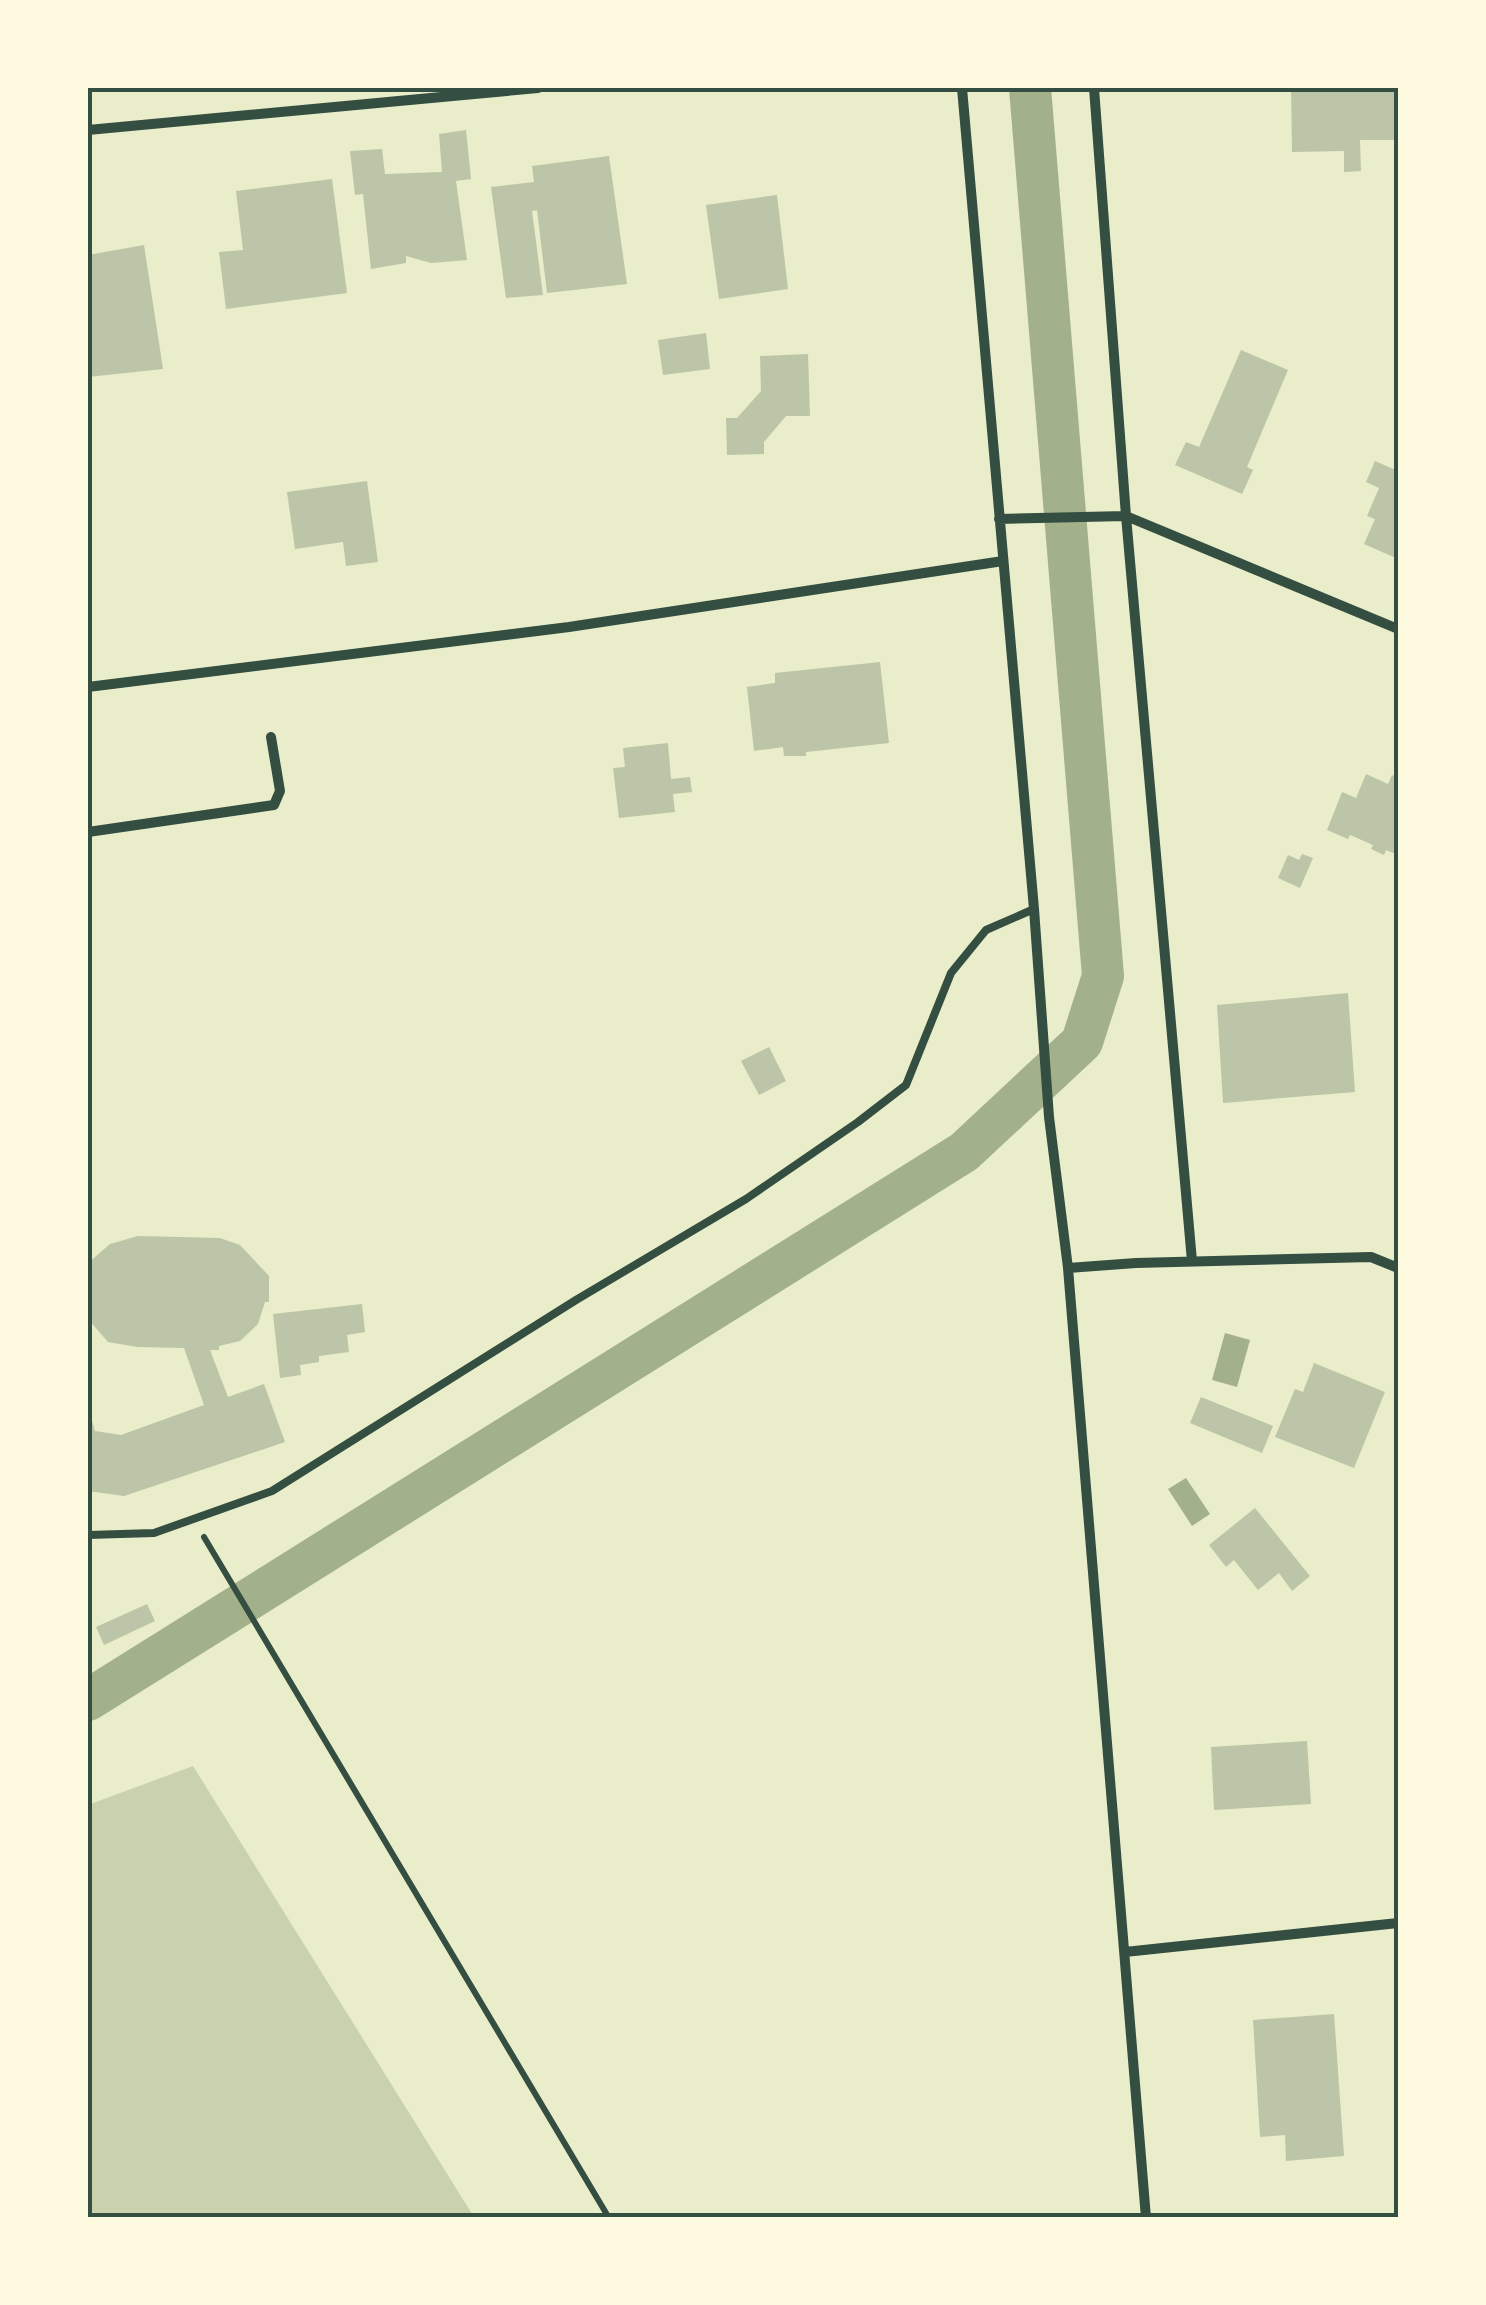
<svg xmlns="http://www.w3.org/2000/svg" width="1486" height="2305" font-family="'Public Sans',sans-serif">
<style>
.green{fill:#cad2ad}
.water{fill:#a3b18a}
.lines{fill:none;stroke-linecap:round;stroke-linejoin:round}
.canal{stroke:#a3b18a;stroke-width:42}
.building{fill:#bcc5a7}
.path{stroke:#344e41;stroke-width:6}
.service{stroke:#344e41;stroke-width:8}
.minor{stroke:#344e41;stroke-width:10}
.neatline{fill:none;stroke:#344e41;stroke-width:4}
</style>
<rect width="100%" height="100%" fill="#e9edc9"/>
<path class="green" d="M193,1766L474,2217H88V1805Z"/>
<path class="water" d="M1225,1333L1250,1340L1237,1387L1212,1380Z
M1186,1478L1210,1514L1192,1526L1168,1489Z"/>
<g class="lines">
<path class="canal" d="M88,1700L964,1152L1082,1042L1103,976L1030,88"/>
</g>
<path class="building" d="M1161,88H1229V91L1161,92Z
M1291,88H1398V140H1360L1361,171L1344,172V151L1292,152Z
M466,130L471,179L456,181L467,260L431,263L406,256V263L371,269L363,194L355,195L350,151L382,149L385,174L442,172L439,134Z
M609,156L627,284L547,293L537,210L532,211L543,295L506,298L491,187L534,182L532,166Z
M332,179L347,293L226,309L219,252L243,250L236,191Z
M777,195L788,289L719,299L706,205Z
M144,245L163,369L88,377V255Z
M706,333L710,369L663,375L658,340Z
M1241,350L1288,370L1247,467L1253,470L1242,494L1175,465L1186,442L1199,447Z
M808,354L810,416H786L764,442V454L727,455L726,418H737L761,391L760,356Z
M1375,461L1398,471V559L1364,544L1375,519L1367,516L1379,488L1366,482Z
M367,481L378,562L346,566L343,542L295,549L287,492Z
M880,662L889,743L806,752V756H784L783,747L754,751L747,687L775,683V673Z
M668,743L671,779L690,777L692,792L673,794L675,812L619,818L613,768L625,767L623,748Z
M1366,774L1388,784L1392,775L1398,778V855L1386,850L1384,855L1371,849L1373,845L1350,835L1348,839L1327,830L1342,792L1356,798Z
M1302,854L1313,858L1300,888L1278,878L1288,855L1299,860Z
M1348,993L1355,1092L1223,1103L1217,1005Z
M769,1047L786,1081L759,1095L741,1061Z
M138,1236L220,1238L240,1245L269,1276V1302H265L258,1324L240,1341L219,1346V1350H210L228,1397L264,1384L285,1442L124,1496L88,1491V1407L95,1431L121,1435L204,1405L184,1348L137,1347L108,1342L89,1320L88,1263L110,1244Z
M362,1304L365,1332L347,1335L349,1352L319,1356V1362L300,1365L301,1375L280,1378L273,1314Z
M1314,1363L1385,1392L1354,1468L1275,1437L1295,1389L1303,1392Z
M1201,1397L1273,1426L1262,1453L1190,1423Z
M1255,1508L1310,1576L1292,1591L1279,1573L1258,1590L1234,1560L1226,1567L1209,1545Z
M147,1604L155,1621L104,1645L96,1627Z
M1307,1741L1311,1804L1214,1810L1211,1747Z
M1334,2014L1344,2156L1286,2161L1285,2135L1260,2137L1253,2020Z"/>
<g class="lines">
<path class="path" d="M204,1537L609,2218"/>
<path class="service" d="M88,1535L154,1533L272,1491L576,1300L746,1199L858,1122L906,1085L951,973L986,930L1034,909"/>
<path class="minor" d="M962,88L1034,909L1049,1117L1068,1268L1146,2218
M1094,88L1126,516L1192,1261
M88,130L538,88
M999,519L1126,516L1398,629
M88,687L569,627L1003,561
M88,832L274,805L280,791L271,737
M1068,1268L1136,1263L1371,1257L1398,1268
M1125,1952L1398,1923"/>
</g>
<rect width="1486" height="2305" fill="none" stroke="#fefae0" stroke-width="180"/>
<rect x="90" y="90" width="1306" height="2125" class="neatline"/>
</svg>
